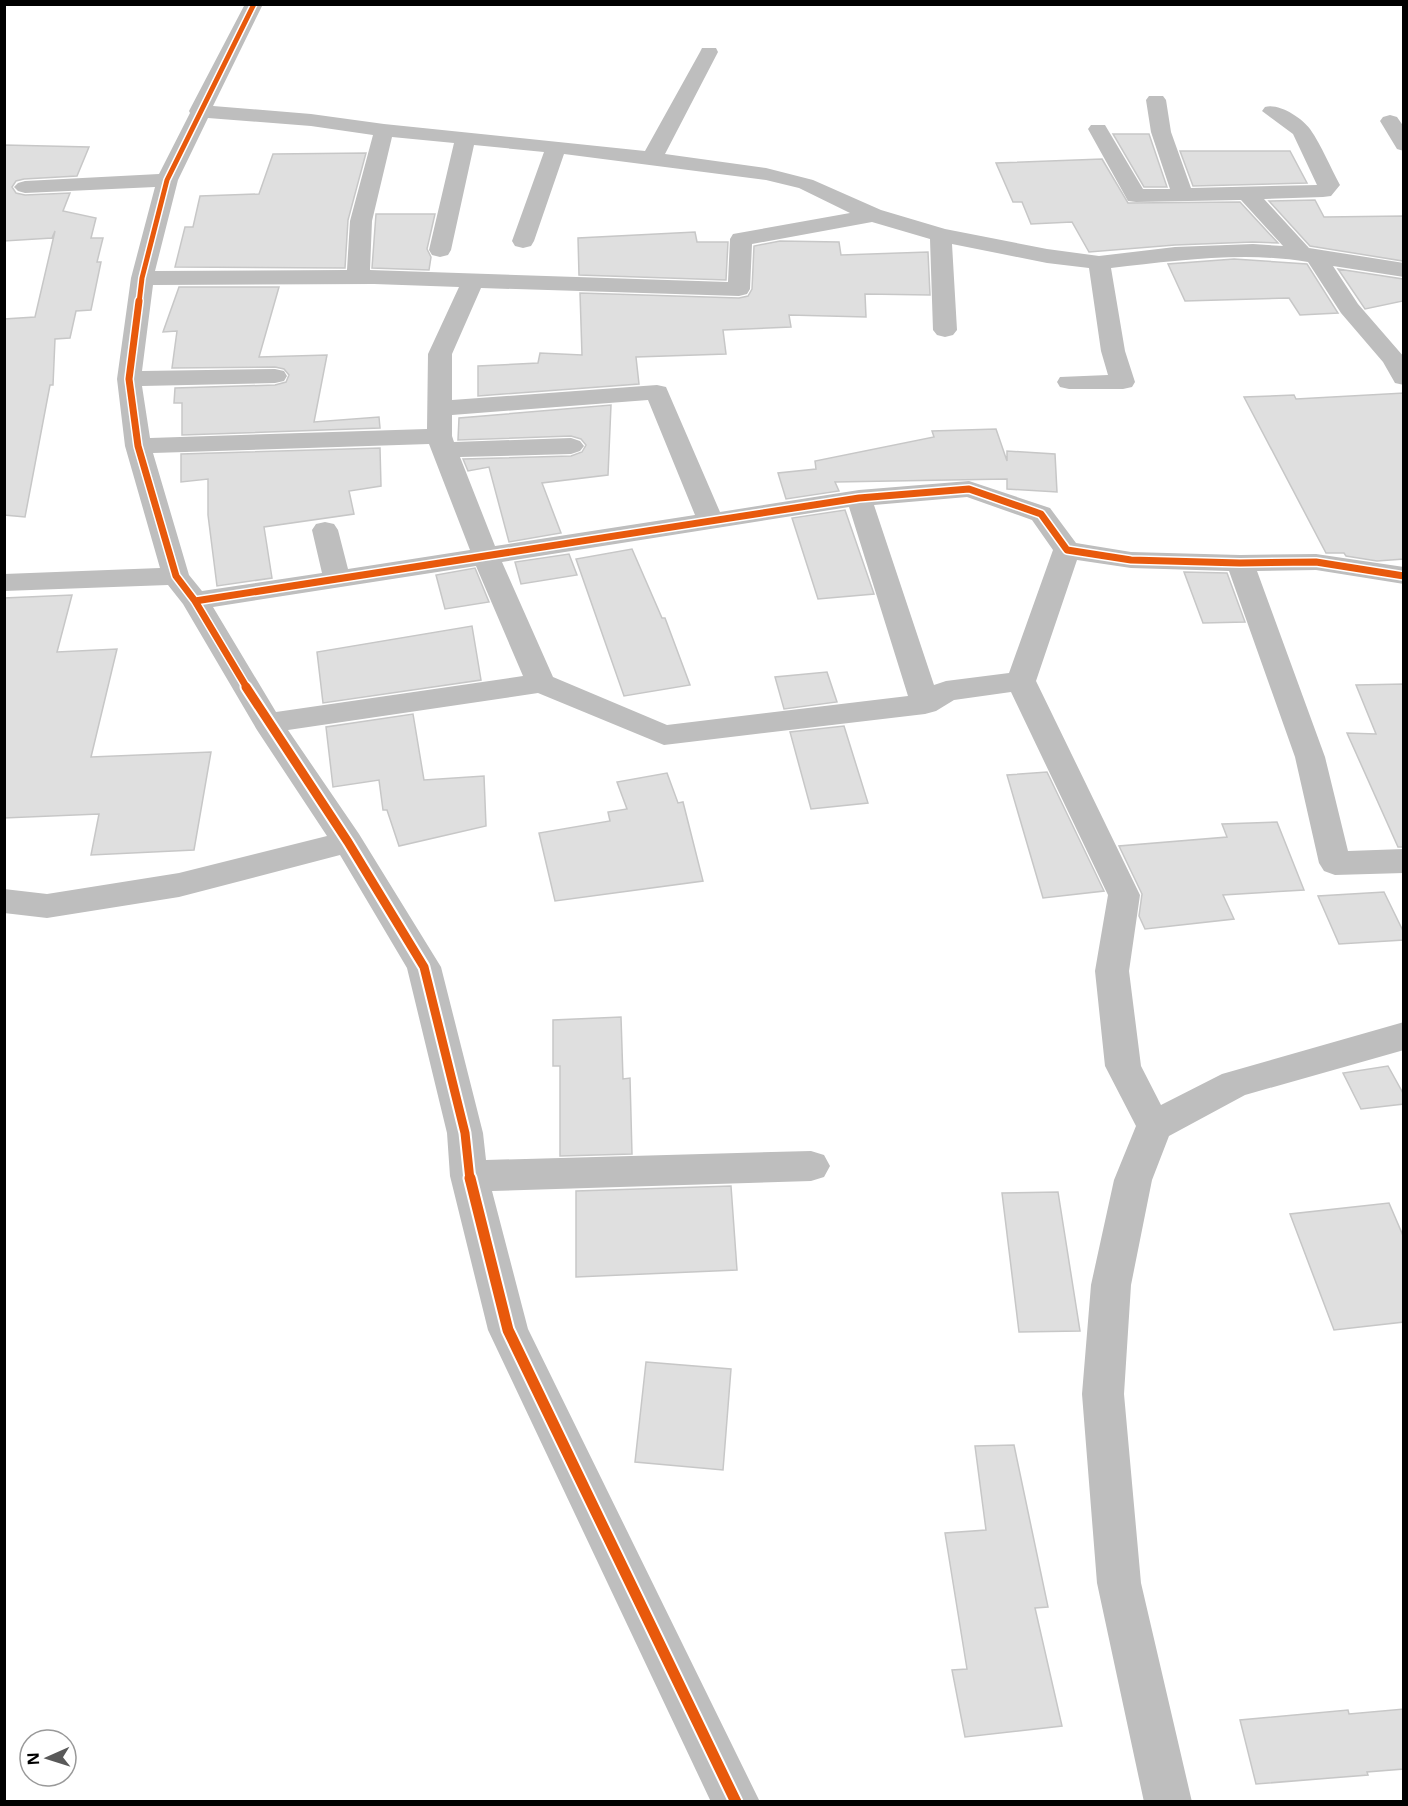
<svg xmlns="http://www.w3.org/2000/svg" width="1408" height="1806" font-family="'Noto Sans',sans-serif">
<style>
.building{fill:#dfdfdf;stroke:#c7c7c7;stroke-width:1.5}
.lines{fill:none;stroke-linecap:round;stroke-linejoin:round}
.minor{fill:#bebebe;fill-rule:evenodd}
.cycleway-far3-casing{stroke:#fff;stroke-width:8}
.cycleway-far2-casing{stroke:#fff;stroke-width:10}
.cycleway-far1-casing{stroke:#fff;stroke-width:13}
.cycleway-casing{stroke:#fff;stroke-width:15}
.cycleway-far3{stroke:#e8590c;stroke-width:5}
.cycleway-far2{stroke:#e8590c;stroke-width:7}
.cycleway-far1{stroke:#e8590c;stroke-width:9}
.cycleway{stroke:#e8590c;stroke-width:11}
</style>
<rect width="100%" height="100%" fill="#fff"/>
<path class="building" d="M1113,134H1149L1167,187H1144Z
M4,145L89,147L77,176L24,179L16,181L12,187L16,193L25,195L70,193L63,211L96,218L91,238H103L97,262H101L91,310L76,311L70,338L55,339L53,385H50L25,517L4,515V319L35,317L55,231L52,238L4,241Z
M1180,151H1290L1307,183L1193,186Z
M366,153L348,220L345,268L175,267L185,227H193L200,196L259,194L273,154Z
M1102,159L1128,203L1240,202L1278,243L1253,242L1175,245L1089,252L1072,222L1031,224L1022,202H1013L996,163Z
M1315,200L1324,217L1403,216V261L1310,246L1269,201Z
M376,214H435L427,249L431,257L429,270L372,268Z
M695,232L697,242H728L726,280L579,275L578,238Z
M780,241L839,242L841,255L928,252L930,295L865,294L866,317L789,315L791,327L723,330L726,354L636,357L639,384L478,396V366L538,363L540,353L582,355L580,293L739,298L748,296L752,289L754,246Z
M1234,259L1307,264L1338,313L1300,315L1289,298L1185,301L1168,264Z
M1338,269L1403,279V301L1365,309Z
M179,287H279L259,357L327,355L314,422L379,417L380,428L182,435V403H174L175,388L275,385L286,382L289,375L284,369L275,367L172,368L177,331L163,332Z
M1404,393V559L1377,561L1346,556L1344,553H1326L1244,397L1294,395L1296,399Z
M611,405L608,475L542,483L561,533L509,542L489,467L468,471L463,459L571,456L582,452L586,445L581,439L571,436L458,440L459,418Z
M996,429L1007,461V451L1055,454L1057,492L1007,489V479L835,482L839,491L786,499L778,473L816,469L815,461L934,437L932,431Z
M380,448L381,486L349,491L354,514L264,527L272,578L217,586L208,515V479L181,482V454Z
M845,510L874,594L818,599L792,518Z
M632,549L662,618H665L690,685L624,696L576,559Z
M569,554L577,575L521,584L515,562Z
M475,568L489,602L445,609L436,575Z
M1184,572L1227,573L1245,622L1203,623Z
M72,595L57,652L117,649L91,757L211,752L194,850L91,855L99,814L4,818V598Z
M472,626L481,680L323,703L317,652Z
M827,672L837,702L784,709L775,677Z
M1404,684V847H1398L1347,733L1376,734L1356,685Z
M413,714L424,780L484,776L486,826L399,846L387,810H383L379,780L333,787L326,727Z
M844,726L868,803L811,809L790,732Z
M1047,772L1104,891L1043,898L1007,775Z
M667,773L678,803L683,802L703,881L555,901L539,833L610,821L608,812L627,809L617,782Z
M1277,822L1304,890L1223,895L1234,919L1145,929L1139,916L1142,894L1119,846L1227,837L1222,824Z
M1384,892L1404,933V940L1339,944L1318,896Z
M621,1017L623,1079L630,1078L632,1154L560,1156V1066H553V1020Z
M1388,1066L1404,1095V1104L1361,1109L1343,1073Z
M731,1186L737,1270L576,1277V1191Z
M1058,1192L1080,1331L1019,1332L1002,1193Z
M1389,1203L1404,1238V1322L1334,1330L1290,1214Z
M646,1362L731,1369L723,1470L635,1462Z
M1014,1445L1048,1607L1035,1608L1062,1726L965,1737L952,1670L967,1669L945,1533L986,1530L975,1446Z
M1404,1709V1769L1367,1772L1368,1775L1256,1784L1240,1720L1348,1710L1349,1714Z"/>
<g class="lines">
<path class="minor" d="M245,4H263L213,106L311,114L384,124L645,151L700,52L702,48H716L718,52L665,154L766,168L813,180L881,210L945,229L1047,249L1099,256L1175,247L1253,244L1283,246L1241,200L1136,202L1128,201L1088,129L1091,125H1105L1143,189H1170L1151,132L1146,100L1149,96H1163L1166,100L1171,132L1191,188L1317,185L1293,134L1262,111L1265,107C1279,103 1302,118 1310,129C1322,146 1330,167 1340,185L1331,196L1323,197L1264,199L1309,248L1404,263V277L1333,266L1358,304L1404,357V385L1395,383L1383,362L1341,313L1308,262C1244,251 1175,261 1111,268L1125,351L1135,382L1132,387L1123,389H1069L1060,387L1057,382L1060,377L1108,375L1101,351L1089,268L1047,263L952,244L957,330L953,335L945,337L937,335L933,330L930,239L872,222L752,244L750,289L747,294L739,296L481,288L452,354V400L657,385L666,387L720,512L859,490L969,481L1050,508L1076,543L1131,552L1240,555L1316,554L1404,567V584L1316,570L1257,571L1325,757L1348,851L1404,849V873L1335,875L1324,871L1319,863L1295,757L1229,571L1131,568L1077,560L1036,681L1140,895L1129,971L1141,1066L1161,1105L1222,1074L1404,1022V1050L1245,1095L1169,1136L1152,1180L1131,1285L1124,1394L1141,1583L1192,1802H1144L1097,1583L1082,1394L1091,1285L1114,1180L1136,1126L1105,1066L1095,971L1108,895L1011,692L954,700L936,711L925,714L664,745L538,693L288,730L359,834L441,967L483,1133L486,1160L811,1151L824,1155L830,1166L824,1177L811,1181L492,1191L528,1329L760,1802H711L488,1330L450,1176L447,1133L407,968L340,855L179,897L47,918L4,913V889L47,894L179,873L327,836L257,730L183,604L168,585L4,591V574L160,568L125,446L117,379L131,278L155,187L25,193L18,191L14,187L18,183L25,181L159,174L190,113L189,111ZM208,118L311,126L373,135L350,221L347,270L155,271L178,180ZM392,137L454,143L429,250L432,255L440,257L448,255L451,250L474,145L544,152L512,241L515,246L523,248L531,246L534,241L564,154L766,180L799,188L850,213L733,234L730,239L728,282L370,270L372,221ZM374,284L459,287L428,354L427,429L150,438L142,386L275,383L284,381L287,376L284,371L275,369L142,371L153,285ZM648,400L695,515L495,546L460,457L571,454L580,451L584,446L580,441L571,438L454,442L452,436V415ZM429,444L470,550L348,569L338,530L334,524L325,522L316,524L312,530L322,573L202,591L189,575L153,453ZM967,497L1032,520L1053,550L1009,673L946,681L934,685L874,505ZM849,507L908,696L667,725L553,677L502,562ZM476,566L523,676L276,712L213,607Z
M1390,115L1397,117L1404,127V151L1397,149L1380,121L1383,117Z"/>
<g class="cycleway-far3-casing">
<path id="cycleway-far3" d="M139,303L142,278L167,180L254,4"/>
</g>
<g class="cycleway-far2-casing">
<path id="cycleway-far2" d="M139,301L129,379L138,446L176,576L195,601L247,688
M195,601L859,498L969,489L1041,514L1067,550L1131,560L1240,563L1316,562L1404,576"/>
</g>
<g class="cycleway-far1-casing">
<path id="cycleway-far1" d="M246,687L348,842L424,967L465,1133L470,1180"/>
</g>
<g class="cycleway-casing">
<path id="cycleway" d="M470,1178L508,1330L736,1802"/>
</g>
<use href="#cycleway-far3" class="cycleway-far3"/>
<use href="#cycleway-far2" class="cycleway-far2"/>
<use href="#cycleway-far1" class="cycleway-far1"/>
<use href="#cycleway" class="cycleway"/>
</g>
<rect width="1408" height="1806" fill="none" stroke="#000000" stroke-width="12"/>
<g transform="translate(48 1758) rotate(267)"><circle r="28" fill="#ffffff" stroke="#999999" stroke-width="1.5"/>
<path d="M0-4.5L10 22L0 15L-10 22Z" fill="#595959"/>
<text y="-9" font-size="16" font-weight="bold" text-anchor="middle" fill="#000000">N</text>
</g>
</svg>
